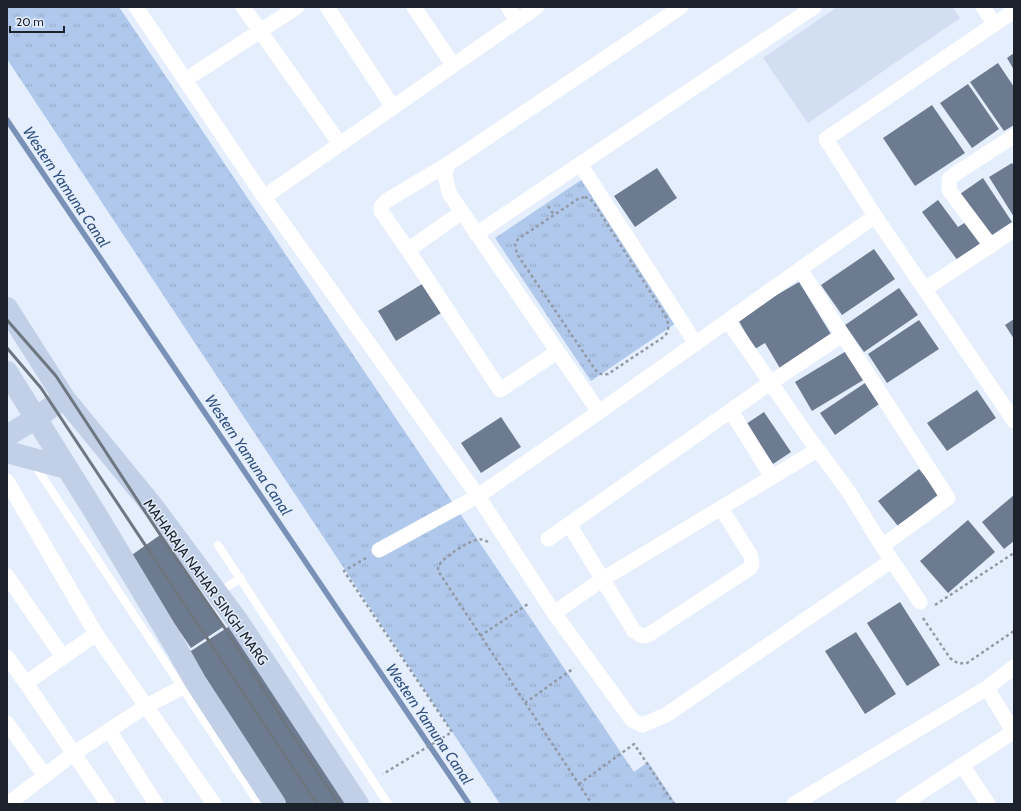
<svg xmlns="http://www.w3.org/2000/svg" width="1021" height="811" font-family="Cabin,sans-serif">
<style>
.built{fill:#d2def1}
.grass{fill:url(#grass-tufts)}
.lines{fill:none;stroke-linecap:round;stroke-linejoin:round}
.stream{stroke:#7991b6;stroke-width:5.5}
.building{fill:#6d7b91}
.path{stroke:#919aa6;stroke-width:2.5;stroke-dasharray:3 3;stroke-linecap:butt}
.lane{stroke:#fff;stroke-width:8}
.street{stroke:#fff;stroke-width:15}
.secondary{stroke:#c1cfe7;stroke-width:22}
.rail{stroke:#6e7681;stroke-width:3}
.labels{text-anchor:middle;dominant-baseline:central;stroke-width:3;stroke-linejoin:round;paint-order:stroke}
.street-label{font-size:14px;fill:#1c222b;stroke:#e4eefd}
.water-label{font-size:15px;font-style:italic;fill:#305082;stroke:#e4eefd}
</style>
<defs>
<pattern id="grass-tufts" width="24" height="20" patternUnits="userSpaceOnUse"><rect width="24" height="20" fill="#b0c8ec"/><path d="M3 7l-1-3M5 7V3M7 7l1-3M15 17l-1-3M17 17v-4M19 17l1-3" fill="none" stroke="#97accb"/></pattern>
</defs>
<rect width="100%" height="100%" fill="#e4eefd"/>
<path class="built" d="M837,7H952L960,18L808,123L763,58Z"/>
<path class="grass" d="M7,7H119L634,772L648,762L676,804H500L7,59Z
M584,178L679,321L591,381L495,238Z"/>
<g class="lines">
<path class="stream" d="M7,120L469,804"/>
</g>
<path class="building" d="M1014,53V70L1007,58Z
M998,63L1014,87V125L1004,131L970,82Z
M968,84L999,129L972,148L940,103Z
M932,105L965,153L915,186L883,138Z
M1012,163L1014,166V217L989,177Z
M657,168L677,198L635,227L614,196Z
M983,178L1012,222L989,237L960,194Z
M938,200L958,227L966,222L982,243L958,261L922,212Z
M874,249L895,279L842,315L821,285Z
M427,281L446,310L396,341L378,311Z
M799,282L834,339L781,370L765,343L755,349L737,318Z
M899,288L918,315L864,352L845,325Z
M1014,319V339L1005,325Z
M919,320L939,349L887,383L868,354Z
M848,350L865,379L812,411L795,382Z
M868,381L882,402L835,435L820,413Z
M977,390L996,418L947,451L927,423Z
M764,412L791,452L773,464L746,424Z
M501,417L521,447L481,473L461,443Z
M919,469L939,494L898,526L878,501Z
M1014,495V541L1004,549L982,522Z
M968,520L995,552L948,593L920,561Z
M160,535L223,627L191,648L129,557Z
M900,602L940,665L907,686L867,623Z
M236,622L354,804H279L183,656Z
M856,632L896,694L865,714L825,651Z"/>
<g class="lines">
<path class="path" d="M585,197L590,199L593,202L665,315C669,324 670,328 665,336L608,374C601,375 598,374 594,368L517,254L515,245L518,239L578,199Z
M548,206L554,215
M488,542C484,540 480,538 476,540C467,542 443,558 439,565C438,567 438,569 438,571L592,804
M366,558L344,571L452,732L383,774
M935,605L1014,553
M923,618L950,658C956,663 959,664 967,663L1014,631
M480,636L528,604
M525,703L574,668
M579,784L634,744L674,804"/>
<path class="lane" d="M34,464L259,804
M218,545L388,804
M217,593L241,578"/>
<path class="street" d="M136,7L264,197L478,496L554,613L632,720L642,725L666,715L891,561
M243,7L340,144
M327,7L393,107
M414,7L453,65
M508,7L517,21
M983,7L994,24
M1014,11L826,139L875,216L1014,421
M185,80L297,7
M448,164L386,201L381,207V211L408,250L500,390L557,352
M580,164L696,344
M264,197L537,7
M476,234L814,7
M991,246L949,190V179L955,174L1014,136
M408,250L462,212
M800,269L948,498L882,546
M925,289L1014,230
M728,321L806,434L849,492L882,546L920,602
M731,411L772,477
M599,412L449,193L445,174L448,164L681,7
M7,481L96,634L214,804
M569,524L634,631L642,636L648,635L750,568L752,565L751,556L721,508
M548,539L770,383L842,335
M379,550L478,496L599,412L875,216
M7,576L63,657
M554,613L603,579L817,450
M96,634L26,683L108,804
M7,657L26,683
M987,688L1014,733
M7,723L45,776
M109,730L156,804
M962,765L988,804
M8,804L73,754L146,706L195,681
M794,804L987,688L1014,667
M903,804L1013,732"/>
<path class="secondary" d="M7,308L64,398L154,508L237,620L358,804
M7,372L91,506L177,649L195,681L275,804
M7,436L36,418L64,398
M7,452L67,468"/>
<path class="rail" d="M7,320L56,376L161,536L226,630L288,728L339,804
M7,348L41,388L317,804"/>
</g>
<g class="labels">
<g class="street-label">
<text transform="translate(206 582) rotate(54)">MAHARAJA NAHAR SINGH MARG</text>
</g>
<g class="water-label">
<text transform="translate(66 187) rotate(56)">Western Yamuna Canal</text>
<text transform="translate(248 455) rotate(56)">Western Yamuna Canal</text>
<text transform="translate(429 724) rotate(56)">Western Yamuna Canal</text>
</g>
</g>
<rect width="1021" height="811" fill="none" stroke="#1c222b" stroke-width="16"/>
<path d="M10 26v6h54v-6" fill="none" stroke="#1c222b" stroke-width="2"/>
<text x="16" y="26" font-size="12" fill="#1c222b" stroke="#e4eefd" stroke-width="3" paint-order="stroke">20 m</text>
</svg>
